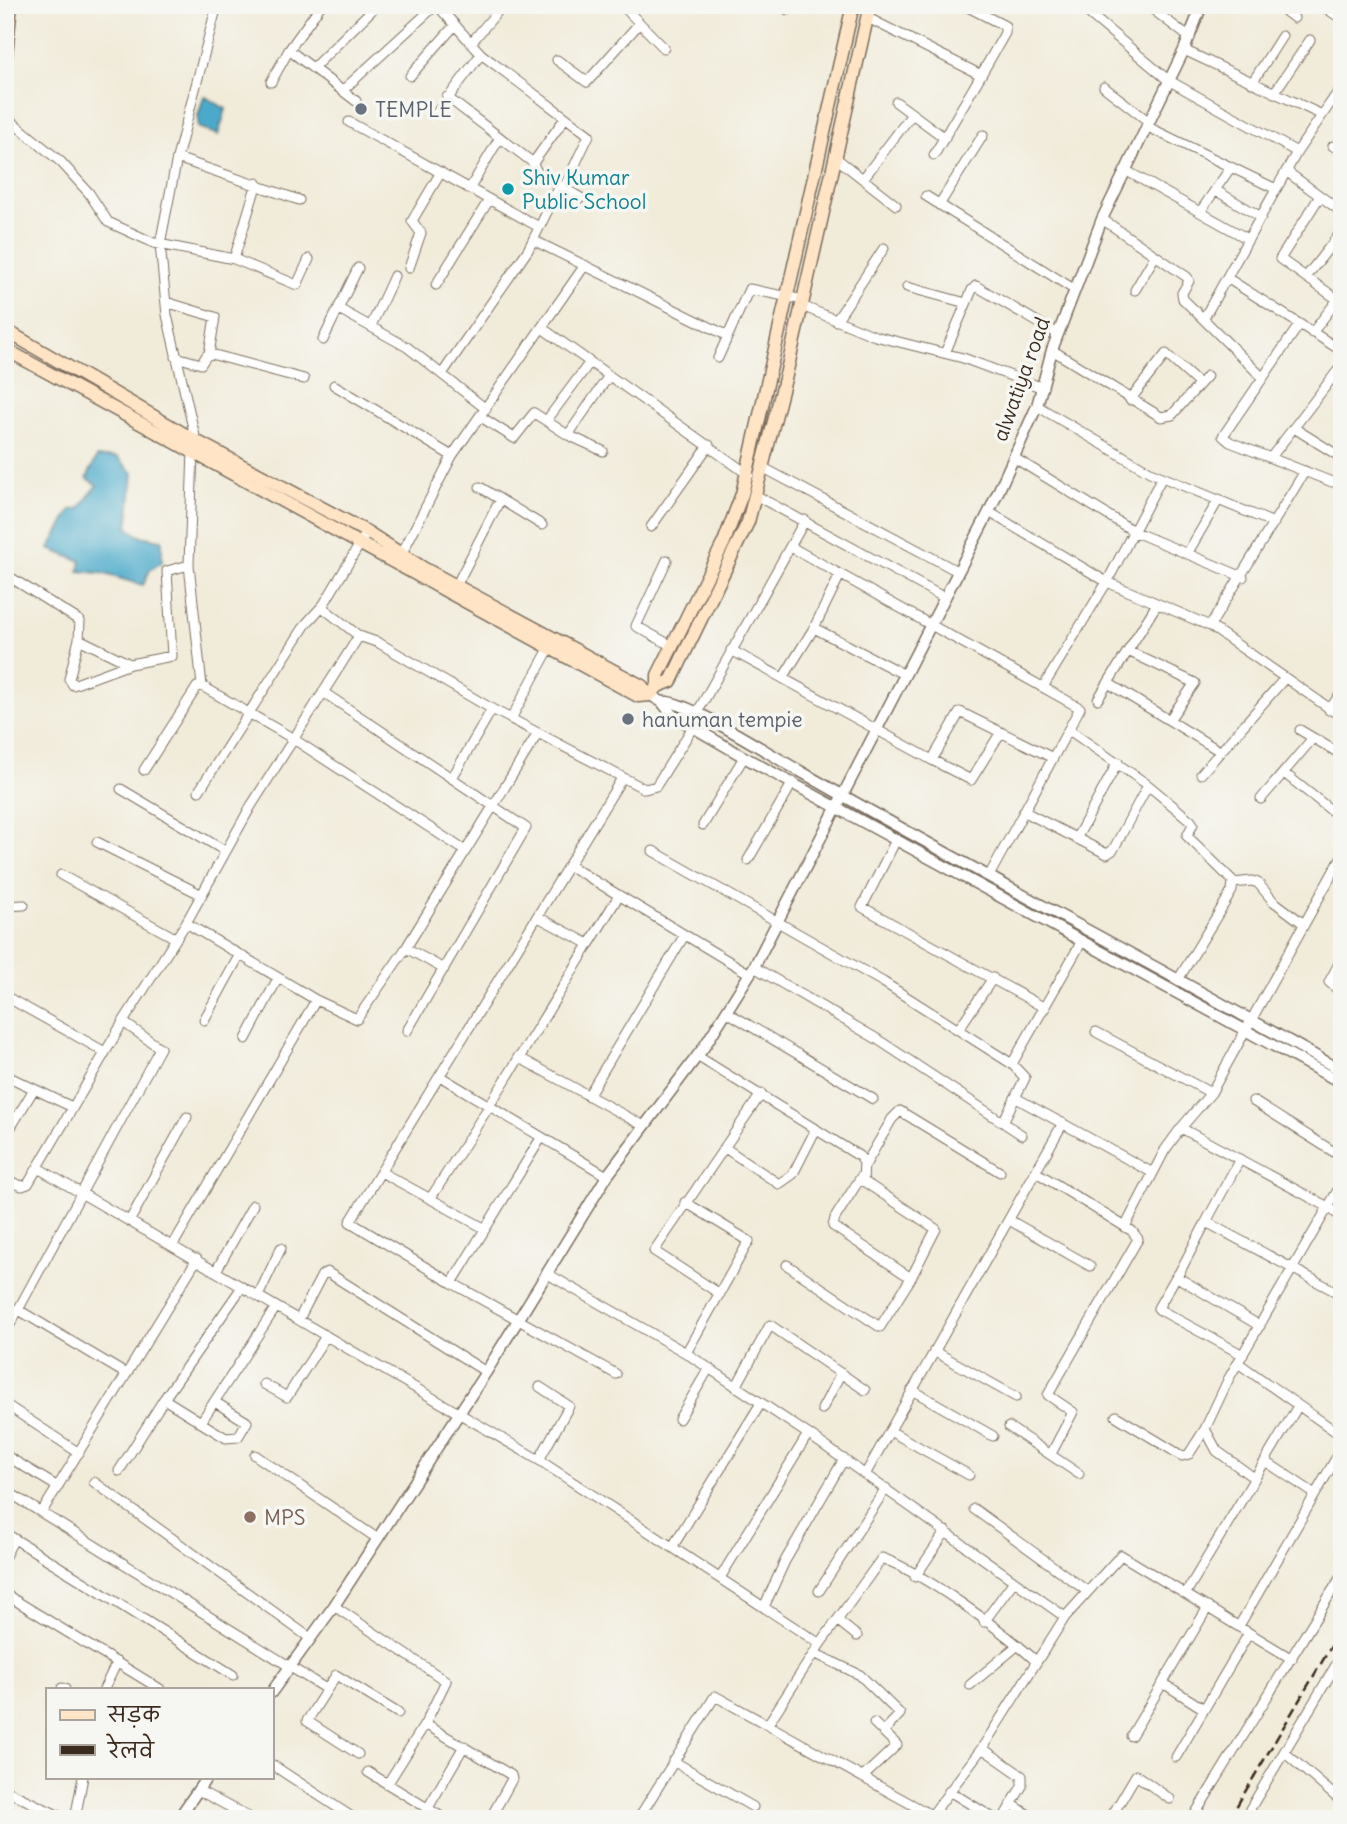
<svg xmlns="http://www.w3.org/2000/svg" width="1347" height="1824" font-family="Delius,'Playpen Sans Deva',sans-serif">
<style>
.water{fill:#4caacb;stroke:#446a74;stroke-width:2}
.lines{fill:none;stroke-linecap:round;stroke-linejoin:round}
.minor-casing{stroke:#7b6e5f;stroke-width:11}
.tertiary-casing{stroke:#7b6e5f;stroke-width:13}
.secondary-casing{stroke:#7b6e5f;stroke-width:15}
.minor{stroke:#fff;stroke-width:9}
.tertiary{stroke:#fff;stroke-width:10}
.secondary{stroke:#ffe4c6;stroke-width:12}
.rail{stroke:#3b2a1e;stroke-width:2.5;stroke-dasharray:10 5;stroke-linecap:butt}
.worship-dot{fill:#6b7280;stroke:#f6f6f2;stroke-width:2.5}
.culture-dot{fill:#0f9aa8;stroke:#f6f6f2;stroke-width:2.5}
.education-dot{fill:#8d6e63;stroke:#f6f6f2;stroke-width:2.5}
.labels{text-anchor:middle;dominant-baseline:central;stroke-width:7;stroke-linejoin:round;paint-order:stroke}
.worship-label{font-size:21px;fill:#5b616d;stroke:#f6f6f2;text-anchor:start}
.culture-label{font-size:21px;fill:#0d838f;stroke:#f6f6f2;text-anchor:start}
.street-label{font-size:21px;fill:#3b2a1e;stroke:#f6f6f2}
.education-label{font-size:21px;fill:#785e54;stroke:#f6f6f2;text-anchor:start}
</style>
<rect width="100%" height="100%" fill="#f6f6f2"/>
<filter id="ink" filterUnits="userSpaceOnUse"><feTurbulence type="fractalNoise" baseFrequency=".0143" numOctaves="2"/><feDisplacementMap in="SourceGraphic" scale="14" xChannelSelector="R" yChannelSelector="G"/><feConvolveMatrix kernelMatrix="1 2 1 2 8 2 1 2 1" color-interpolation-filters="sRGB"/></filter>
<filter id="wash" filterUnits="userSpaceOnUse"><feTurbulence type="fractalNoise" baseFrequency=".00686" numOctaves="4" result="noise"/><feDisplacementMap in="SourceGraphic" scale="28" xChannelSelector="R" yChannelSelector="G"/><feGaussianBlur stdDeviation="1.57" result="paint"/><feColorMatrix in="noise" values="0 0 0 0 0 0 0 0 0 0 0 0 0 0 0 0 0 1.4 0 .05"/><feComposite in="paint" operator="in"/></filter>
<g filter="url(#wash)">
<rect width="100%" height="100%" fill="#f1ebd9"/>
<path class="water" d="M204,96L226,109L218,135L198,127V116Z
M97,457H117L133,473L128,528L140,536L162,540V562L150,570L143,585L101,573L79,571L81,561L49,549L71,510L79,509L97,485L87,478Z"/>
</g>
<g filter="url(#ink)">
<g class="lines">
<g class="minor-casing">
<path id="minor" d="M437,5L481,54L589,135L564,188
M622,5L664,48
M780,5L788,10L792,5
M1079,5L1168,80L1297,152
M1147,5L1190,38
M1277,5L1294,18
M1321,5L1342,19
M868,18L981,75L1005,33V26L964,5
M471,43L503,5
M289,50L356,101
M1184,50L1322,115
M557,60L587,82L638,25
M313,68L377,5
M410,76L455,25
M271,82L289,50L321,5
M1252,83L1282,36
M1104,87L1148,121
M342,91L436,5
M1274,93L1310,40
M447,97L532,162L537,172L581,198
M896,102L945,138
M436,114L481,54
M5,116L61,162L89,193L108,222L154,243L234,259
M349,122L539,227
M1146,126L1276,189
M1333,146L1342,151
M934,155L981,75
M177,158L217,5
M836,158L896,205
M533,163L565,118
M1125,170L1248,239
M1286,171L1342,212
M863,179L912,114
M257,183L234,259L297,285L309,259
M470,188L499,139
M1215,190L1261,217
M926,196L1075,290
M1320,196L1280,259L1337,299
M939,205L983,135
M1200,212L1231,167
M1102,219L1187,277L1189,281L1182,293L1183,299L1263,378
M533,240L728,336
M409,268L421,233L412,221L441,172
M1306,277L1342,231
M1227,278L1342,351
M436,285L489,200
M907,287L966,303
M1135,290L1155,256
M166,302L215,317L209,354
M802,306L875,336L963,358L1043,388
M339,309L407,347L486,409
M1204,318L1297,152L1342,86
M836,321L884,248
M1299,325L1223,436L1230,442L1332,482L1338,481L1342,475
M371,326L394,276
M542,328L749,475
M1312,333L1342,294
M323,340L358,268
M1052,350L1161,417L1172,415L1207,376
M945,353L972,290L976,286L1058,334
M176,357L201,364L207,355L211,354L304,379
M718,358L749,289L804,300
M442,374L528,250L560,186
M334,385L452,456
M1130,400L1166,354L1199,384
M1037,406L1150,472L1274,523
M481,417L514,438L534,413L568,435L603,451
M547,420L590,362
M1294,428L1342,458
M568,435L608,377
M1272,456L1342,365
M1013,457L1135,532L1243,577
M762,467L957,571
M480,487L542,525
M755,495L945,598
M989,512L1107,582L1210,626L1342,717
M651,527L709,445
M791,547L1080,708L989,876
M1187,554L1219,499
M400,557L452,456L585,265
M667,560L636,626L672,646
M189,565L202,686
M5,574L80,621L79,639L85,642L130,664L172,656L167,571L189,565L193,450L196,441L167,315L160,244L177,158L299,200
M456,586L500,500
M1210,626L1305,471
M814,628L905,675
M359,636L379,643L492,709L645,789L656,786L693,727
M79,639L69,679L73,685L130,664
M731,650L932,760L960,712L1053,758
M1128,651L1195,683L1169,720
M783,678L814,628L840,575
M1108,683L1218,750
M202,686L292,738L464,850
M1043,687L1107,582L1162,477
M323,692L526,828L407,1031
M1098,699L1157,604
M1329,710L1342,692
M697,713L805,520
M511,719L550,647
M1069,730L1148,785L1191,821L1193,824L1187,836L1233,881L1232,891L1178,980
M1300,730L1342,755
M932,760L971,780L1001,732
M144,770L197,687L202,686
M1284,773L1342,819
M1201,774L1285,678
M452,778L492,709
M121,789L225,851
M199,791L306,624L324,604L367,532
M1261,799L1313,738
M1025,812L1107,854L1113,850L1148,785
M703,825L744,757
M1076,839L1118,762
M896,840L862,907L1045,1008
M97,842L200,894
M653,851L883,982L1012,1064L1082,941
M1342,856L1211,1093L1181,1128L1330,1208L1342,1218
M748,860L793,782
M570,866L750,974
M61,875L175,938
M1233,883L1252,881L1258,883L1273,901L1304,924
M5,906L24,905
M538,917L589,944
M186,923L316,1000L357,1019L406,948L538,733
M406,948L444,969
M1342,958L1329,982L1342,993
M754,967L877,1039L1022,1135
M5,996L105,1052
M727,1012L873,1099
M204,1020L239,956
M958,1030L993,978
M1096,1032L1211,1093
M246,1039L278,978
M697,1056L859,1156L864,1162L863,1181L936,1229L911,1278L880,1327L787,1265
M518,1057L644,1126
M5,1075L72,1107
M441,1077L607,1176
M588,1096L684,936
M1016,1098L1153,1173
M1253,1101L1342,1157
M1003,1122L1025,1078L1012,1064
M5,1137L34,1089
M725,1148L779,1184L793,1174L816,1129
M1240,1159L1206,1222L1342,1295
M864,1167L892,1119L900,1111L1000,1172
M38,1168L539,1460L820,1644
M381,1172L484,1228
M1036,1172L1132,1231L1138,1239L1048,1395L1073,1412L1051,1454
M861,1177L835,1218L833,1226L911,1278
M5,1180L22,1186L28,1184L123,1022L186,923L251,806L359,636L322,607
M430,1199C495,1099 556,998 618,897
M685,1202L749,1241L686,1353
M130,1220L187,1117
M1009,1220L1090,1266
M1206,1222L1177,1277L1260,1326
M1125,1227L1165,1150L1181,1128
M173,1245L316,1000
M216,1271L253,1205
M546,1273L686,1353L808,1434L1065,1617
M1177,1275L1158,1308L1160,1310L1243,1355
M452,1283L541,1138
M720,1294L654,1251L761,1094
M258,1296L281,1248
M17,1309L126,1374
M299,1319L322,1275L327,1272L486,1372
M5,1334L160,1048L123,1022
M934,1351L1016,1397
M1238,1363L1342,1436
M616,1374L452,1283L350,1222L622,778
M264,1384L287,1397L326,1336
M736,1387L770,1325L865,1390
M912,1390L993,1436
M164,1399L201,1422L276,1307
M5,1404L79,1453
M822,1409L841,1373
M1116,1416L1182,1456L1189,1454L1205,1429
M679,1419L709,1368
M198,1421L226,1438L238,1437L247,1422L215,1402
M1009,1427L1079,1474
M890,1431L969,1475
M5,1433L6,1431
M5,1455L58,1487
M255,1455L378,1539
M539,1460L569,1406L540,1387
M1265,1461L1315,1494
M119,1471L164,1399L242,1287
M866,1473L1063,1123
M1254,1478L1217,1451L1205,1429L1229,1378L1342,1183
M94,1482L310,1638
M5,1490L326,1689
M974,1509L1087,1591
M42,1512L197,1259
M5,1533L233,1675
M673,1546L761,1403
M5,1556L14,1539
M915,1577L946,1531
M720,1578L808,1434
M819,1591L886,1488
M1186,1593L1298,1406
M5,1594L160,1689
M334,1606L446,1681L425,1724L388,1783
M764,1607L785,1561L844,1459
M837,1620L857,1636
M984,1622L1014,1581
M1239,1626L1342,1448
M814,1653L860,1675L900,1714L883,1732
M1163,1683L1204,1709
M970,1685L1018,1645
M62,1688L65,1689
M104,1689L117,1662
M425,1724L511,1775L512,1779L490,1819
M768,1724L820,1644L882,1558C925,1574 1002,1630 1036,1661
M1131,1736L1208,1607
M982,1748L1022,1776V1786L1003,1819
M1284,1752L1342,1802
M358,1754L307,1721L336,1675L398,1713
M1176,1757L1249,1633
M673,1761L753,1807
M271,1764L355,1819
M368,1772L445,1819
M864,1776L897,1745L874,1723
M5,1790L66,1819
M198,1790L252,1819
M949,1791L995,1819
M1013,1805L1035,1819
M428,1808L464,1746
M75,1819L83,1777
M638,1819L715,1696L931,1815
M929,1819L982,1748L1065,1617L1121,1555L1292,1659
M1110,1819L1136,1775L1170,1799
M1192,1819L1342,1575
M1253,1819L1250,1809L1342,1655"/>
</g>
<g class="tertiary-casing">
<path id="tertiary" d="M650,695L662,702L672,715L744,757L1342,1083
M662,702C682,697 774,757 798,770C977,873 1162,968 1342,1071
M271,1693L334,1606L486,1372L607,1176L704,1047L754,967L989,512L1037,406L1052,350L1102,219L1184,50L1202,5
M178,1819L207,1777"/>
</g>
<g class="secondary-casing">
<path id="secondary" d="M5,64L11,5
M5,330L196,441L367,532L423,568L642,686L646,694
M5,349L638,696L650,695L658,686L671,681L748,522L786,375L870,5
M658,686V675L724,542L742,494L853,5"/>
</g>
<use href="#minor" class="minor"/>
<use href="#tertiary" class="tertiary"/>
<use href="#secondary" class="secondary"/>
<path class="rail" d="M1229,1819L1342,1628"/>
</g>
</g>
<g class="worship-dot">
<circle cx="361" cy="109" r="7"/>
<circle cx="628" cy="719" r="7"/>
</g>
<circle class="culture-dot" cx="508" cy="189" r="7"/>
<circle class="education-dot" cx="250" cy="1517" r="7"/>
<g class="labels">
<g class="worship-label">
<text x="375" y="109">TEMPLE</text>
<text x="642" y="719">hanuman tempie</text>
</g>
<g class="culture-label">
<text x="522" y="177">Shiv Kumar<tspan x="522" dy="24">Public School</tspan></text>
</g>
<g class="street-label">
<text transform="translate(1021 379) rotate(-70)">alwatiya road</text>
</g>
<g class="education-label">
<text x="264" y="1517">MPS</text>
</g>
</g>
<rect width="1347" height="1824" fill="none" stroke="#f6f6f2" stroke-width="28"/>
<rect x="46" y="1688" width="228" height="91" fill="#f6f6f2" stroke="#aba49d" stroke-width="2"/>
<rect x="60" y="1710" width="35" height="10" fill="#ffe4c6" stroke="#aba49d" stroke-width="2"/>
<text x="108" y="1722" font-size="21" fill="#3b2a1e">सड़क</text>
<rect x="60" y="1745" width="35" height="10" fill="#3b2a1e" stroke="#aba49d" stroke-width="2"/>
<text x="108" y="1758" font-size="21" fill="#3b2a1e">रेलवे</text>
</svg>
